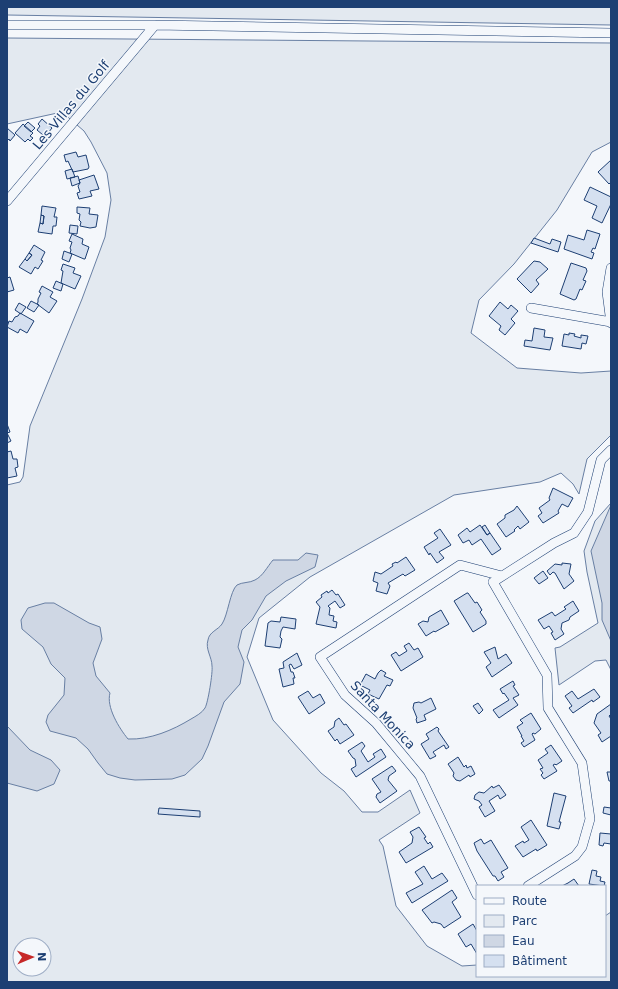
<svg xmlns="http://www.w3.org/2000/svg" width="618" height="989" font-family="'DejaVu Sans',sans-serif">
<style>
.green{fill:#e3e9f0;stroke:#687fa3;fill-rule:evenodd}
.water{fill:#cfd7e4;stroke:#687fa3}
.building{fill:#d5e0f0;stroke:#1d3f73}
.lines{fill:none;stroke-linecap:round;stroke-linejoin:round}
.minor-casing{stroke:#1d3f73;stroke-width:10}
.minor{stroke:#f4f7fb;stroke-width:9}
.labels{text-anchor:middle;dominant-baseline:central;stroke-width:3;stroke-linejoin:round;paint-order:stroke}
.street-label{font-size:13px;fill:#1d3f73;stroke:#f4f7fb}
</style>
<rect width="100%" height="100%" fill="#f4f7fb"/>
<path class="green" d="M7,7H611V25L7,15Z
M7,38L611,43V142L592,152L557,210L514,264L479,300L471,333L517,368L581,373L611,371V435L587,459L579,494L573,484L561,473L540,482L454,495L310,577L259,618L247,657L273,720L321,773L344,791L362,812H378L410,790L420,813L379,840L383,846L396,906L427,946L462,966L477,965V976H605V916L611,912V982H7V485L20,482L23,477L30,426L82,299L105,237L111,200L107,173L91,142L84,131L62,112L7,124ZM20,945H44V969H20Z
M611,503V670L606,660L595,661L559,685L555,648L560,647L598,623L587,572L584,551L595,521Z"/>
<path class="water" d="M611,505V641L602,620V603L591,551Z
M306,553L318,555L315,567L286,581L266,596L252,620L242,630L238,647L244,662L240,684L224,702L208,746L202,759L185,775L172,779L135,780L120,778L107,774L98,763L88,749L76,738L50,731L46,722L48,715L64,695L65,678L51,664L43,647L22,629L21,620L28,608L45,603H54L89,623L100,627L102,639L93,663L96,676L110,693C106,707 119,728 128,739C150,740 173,730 191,719C196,716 202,713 205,708C208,703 213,672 212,666C212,657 205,649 208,640C209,632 218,630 222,624C228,615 230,591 237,585C242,582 250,583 255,580C263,576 267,567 273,560H298Z
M7,726L30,750L51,760L60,770L54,784L37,791L7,783Z"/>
<path class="building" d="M42,119L52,128L48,133L47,132L43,135L37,130L40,126L38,124Z
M28,122L35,128L31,132L24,126Z
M23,124L33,133L30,136L33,138L30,141L28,139L25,142L15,133Z
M7,128L15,135L10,141L9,139L7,141Z
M76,152L78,157L86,155L89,167L88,169L73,172L68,161L66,162L64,155Z
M611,160V182L609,184L598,172Z
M72,169L75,177L67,179L65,171Z
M94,175L99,189L90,191L92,196L79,199L77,193L80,192L78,186L80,183L79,180Z
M78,176L80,183L72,186L70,178Z
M590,187L611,197V204L602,223L592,218L597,206L584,200Z
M42,206L56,208L54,217H57L56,226H53L52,234L38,232L40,223L43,224L44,216L41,215Z
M77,207L90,208L89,214L98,215L96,227L90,228L80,226L81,222L79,220L80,214L77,213Z
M41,215L44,216L43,224L40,223Z
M70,225L78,226L77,234L69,233Z
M587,230L600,234L595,249L593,248L591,252L594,253L592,259L564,249L568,235L584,240Z
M72,234L83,239L82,244L89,247L85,259H84L70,253L71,250L70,248L72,242L69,241Z
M534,238L550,244L552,239L561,242L558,252L531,243Z
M34,245L45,252L41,260L43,261L38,269L35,267L31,274L19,267L25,259L27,261L32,255L29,253Z
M64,251L72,254L69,262L62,259Z
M29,253L32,255L27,261L25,259Z
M534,261L540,262L548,269L536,280L539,284L531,293L517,279Z
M571,263L586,268L587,271L583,280L586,281L582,290L580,289L576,299L574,300L560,294Z
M63,264L75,268L73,273L81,276L75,289L61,283L63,271L61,270Z
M10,277L14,290L7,292V278Z
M56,281L63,284L61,291L53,288Z
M42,286L53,292L50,297L57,301L49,313L37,304L38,302V299L41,293L39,292Z
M31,301L39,305L34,312L27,308Z
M500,302L508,309L511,305L518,311L511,319L515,323L505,335L499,330L501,326L489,316Z
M19,303L26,307L21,314L15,310Z
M20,313L34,321L27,333L20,329L18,333L7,327L9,321L12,322L15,317L18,316Z
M534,328L545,330L544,337L553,338L550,350L524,346L525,340L532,341Z
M569,333L575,334L574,336L581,338V335L588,336L586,344L582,343L581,349L562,346L564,334L569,335Z
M7,424L10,432L7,433L11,441L7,443Z
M11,451L13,459H17L18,467L15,468L17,476L7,478V452Z
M553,488L573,498L568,507L562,504L558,511L559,513L543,523L538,516L542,513L539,508L550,500L549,498Z
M517,506L529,522L520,529L518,526L514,530L515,531L506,537L497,524L505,518V515L514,510Z
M480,525L487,535L490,533L501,549L492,555L481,539L472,545L469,540L463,543L458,535L467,528L470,532Z
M485,525L490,533L487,535L482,527Z
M440,529L451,545L439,552L444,558L437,563L430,553L429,555L424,547L438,538L434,533Z
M406,557L415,570L405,576L403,574L388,583L390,586L387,594L376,591L378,583L373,581L375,572L381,574L393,566L392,564L396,562L397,563Z
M562,563L571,564L569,574L574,581L564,589L555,573L553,572L550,575L547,571L555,564L562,565Z
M543,571L548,578L539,584L534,578Z
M332,590L336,595L338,594L345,605L340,608L335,601L328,606L330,608L329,615L334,616L333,621L337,622L336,628L316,624L320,607L316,602L322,597L321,595L327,591L328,593Z
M467,593H468L475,603L477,602L482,610L480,612L486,621V624L473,632L454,601Z
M573,601L579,611L570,617L569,620L562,623L561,629L564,634L555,640L551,633L553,632L549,626L544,629L538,620L552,612L555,616L566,609L564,607Z
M441,610L449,624L435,632L434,631L426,636L418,624L423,621L428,622L429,617Z
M281,617L296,619L295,629L283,627L281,631L280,637L282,639L280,648L265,646L268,623L271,621L280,622Z
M409,643L414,650L418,648L423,657L401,671L391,655L396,652L399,656L407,651L404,646Z
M495,647L498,659L506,654L512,663L492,677L486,667L491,663L484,652Z
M297,653L302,665L294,669L291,664L289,665L291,672H293L295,678H293L294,684L283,687L279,669L284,668L283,662Z
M381,670L386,673L384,676L393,680L390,686L387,685L379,699L368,694L370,690L360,685L366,674L375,679L378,673Z
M513,681L515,685L513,686L519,695L513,698L518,705L499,718L493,710L509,700L504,693L503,694L500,689Z
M594,689L600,697L593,702L592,700L573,713L569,708L572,706L565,696L572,691L578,699Z
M308,691L313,698L320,694L325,703L309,714L298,697Z
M431,698L436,709L424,715L426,720L417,723L416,719L417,718L413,708L414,703L419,702L421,703Z
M478,703L483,710L479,714L473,706Z
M611,704V714L609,716L611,719V736L602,742L598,735L601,733L594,723L597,714Z
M531,713L541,729L535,734L533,733L532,734L535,740L524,747L521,743L524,741L521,736H522L517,727L523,723L520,720Z
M339,718L344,725L346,724L354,735L340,744L337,739L335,741L328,731L334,727L335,721Z
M437,727L439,729L438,731L449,747L446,749L444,745L433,752L436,756L430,759L421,744L429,739L426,734Z
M362,742L365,746L361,751L368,762L375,757L373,754L381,749L386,757L356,777L351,769L356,766L355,759L353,758L348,751Z
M551,745L562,761L556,765L555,764L553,765L557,771L544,779L541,775L543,773L540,769L543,768L538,760L548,753L545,749Z
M458,757L464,767L466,765L467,768L471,766L475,774L470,777L469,775L460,781L456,780L453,776L454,773L448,764Z
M392,766L396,771L389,776L388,780L397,791L380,803L376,797L377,794L381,792L372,779Z
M607,772H611V781H609Z
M499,785L506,795L500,799L498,795L489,801L495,811L485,817L479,807L482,805L479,801L474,799L475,795L479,792L484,793L492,786L493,788Z
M554,793L566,796L559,822H561L559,829L547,826Z
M604,807L611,808V815L603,813Z
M159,808L200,811V817L158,814Z
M531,820L547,845L537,851L536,849L523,857L515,846L523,841L524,843L529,840L521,827Z
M419,827L426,837L424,838L428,844L430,842L433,847L406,863L399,852L412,843L413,837L410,832Z
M600,833L611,834V844L604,843L603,846L599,845Z
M481,839L484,844L491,840L508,868L501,872L504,877L498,881L495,876H493L477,851L474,843Z
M424,866L432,879L442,873L448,881L412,903L406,893L423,884L415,872Z
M592,870L597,871L596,876L601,877L600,881L605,882L604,886L589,884Z
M574,879L579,886H562L568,883Z
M452,890L457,898L452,902L461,917L444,928L441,924L434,922L432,923L422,910Z
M473,924L477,931V954L471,944L466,947L458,934Z"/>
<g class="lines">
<g class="minor-casing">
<path id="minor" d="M7,25H155L611,33
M7,201L155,25
M611,268L607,292L611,323
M531,308L611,322
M528,886L575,856L582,847L590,819L582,763L548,708L547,675L493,582L554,543L574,533L588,512L601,460L611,450
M477,895L420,776L376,723L345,695L320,657L460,565L502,576"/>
</g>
<use href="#minor" class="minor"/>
</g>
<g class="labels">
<g class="street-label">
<text transform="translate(71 105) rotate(-50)">Les Villas du Golf</text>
<text transform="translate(383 715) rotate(47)">Santa Monica</text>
</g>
</g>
<rect width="618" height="989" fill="none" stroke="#1d3f73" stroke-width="16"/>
<rect x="476" y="885" width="130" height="92" fill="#f4f7fb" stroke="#9eadc5"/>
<rect x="484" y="898" width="20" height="6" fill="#f4f7fb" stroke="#9eadc5"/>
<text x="512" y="905" font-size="12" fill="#1d3f73">Route</text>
<rect x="484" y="915" width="20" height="12" fill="#e3e9f0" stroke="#9eadc5"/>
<text x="512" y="925" font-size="12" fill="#1d3f73">Parc</text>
<rect x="484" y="935" width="20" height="12" fill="#cfd7e4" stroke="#9eadc5"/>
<text x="512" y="945" font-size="12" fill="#1d3f73">Eau</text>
<rect x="484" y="955" width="20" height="12" fill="#d5e0f0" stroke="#9eadc5"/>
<text x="512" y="965" font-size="12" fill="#1d3f73">Bâtiment</text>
<g transform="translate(32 957) rotate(88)"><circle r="19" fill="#f4f7fb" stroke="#9eadc5"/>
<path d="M0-3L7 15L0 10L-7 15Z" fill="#c62828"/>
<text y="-6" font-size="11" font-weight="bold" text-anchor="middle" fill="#1d3f73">N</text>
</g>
</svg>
